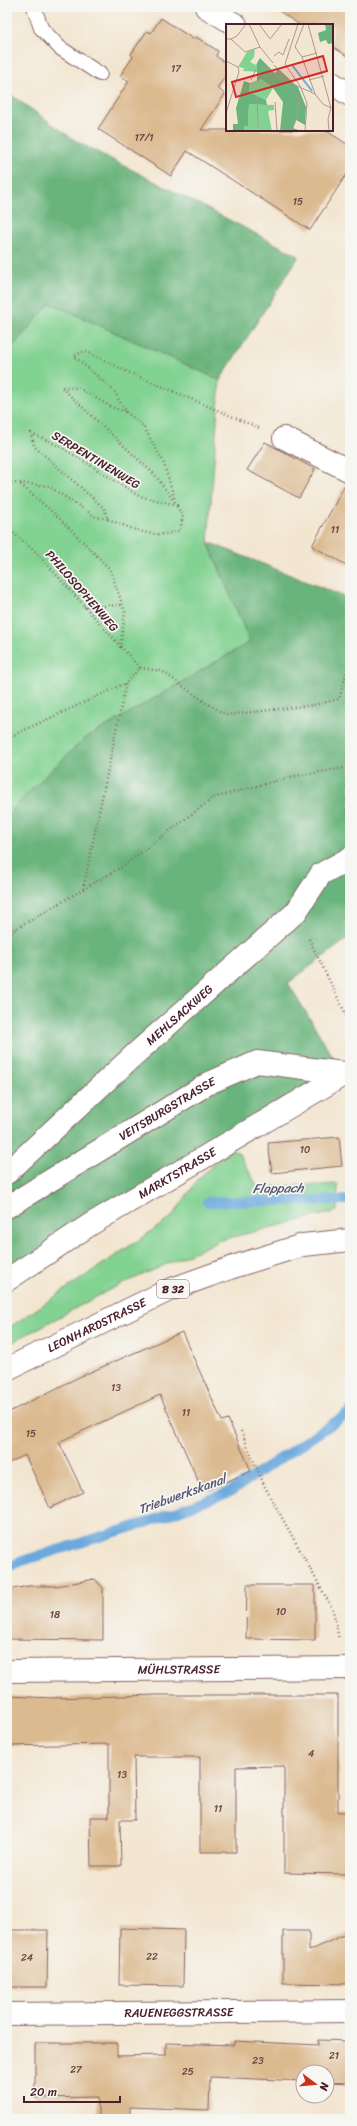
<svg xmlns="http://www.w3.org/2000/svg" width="357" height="2126" font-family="Sriracha,sans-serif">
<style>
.green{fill:#82d292;stroke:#66785e}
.forest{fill:#69b47c;stroke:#5a6a54}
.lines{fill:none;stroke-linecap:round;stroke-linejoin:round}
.stream{stroke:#6ba8dd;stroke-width:10}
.building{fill:#dcba90}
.service-casing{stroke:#856565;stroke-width:16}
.minor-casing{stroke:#856565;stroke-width:24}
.primary-casing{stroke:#856565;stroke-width:24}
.path{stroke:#856565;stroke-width:2.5;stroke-dasharray:1 3;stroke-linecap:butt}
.service{stroke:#fff;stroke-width:14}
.minor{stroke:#fff;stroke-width:22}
.primary{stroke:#fff;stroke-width:22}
.labels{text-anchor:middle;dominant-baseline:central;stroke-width:3.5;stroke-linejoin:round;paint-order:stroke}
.number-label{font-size:10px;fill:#6e4644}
.shield{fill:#f6f6f2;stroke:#7e6067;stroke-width:1}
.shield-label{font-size:11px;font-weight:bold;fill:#4a1f2b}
.street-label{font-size:12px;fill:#4a1f2b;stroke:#f6f6f2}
.water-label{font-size:13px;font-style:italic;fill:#575672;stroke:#f6f6f2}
.inset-river{fill:none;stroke:#6ba8dd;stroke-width:2}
.inset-road{fill:none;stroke:#af968f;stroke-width:1}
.view{fill:#d62828;fill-opacity:0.15;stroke:#d62828;stroke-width:2}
.inset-edge{fill:none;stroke:#4a1f2b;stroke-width:2}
</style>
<rect width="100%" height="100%" fill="#f6f6f2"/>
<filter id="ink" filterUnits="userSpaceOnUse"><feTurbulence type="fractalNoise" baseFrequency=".025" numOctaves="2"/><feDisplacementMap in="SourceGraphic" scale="8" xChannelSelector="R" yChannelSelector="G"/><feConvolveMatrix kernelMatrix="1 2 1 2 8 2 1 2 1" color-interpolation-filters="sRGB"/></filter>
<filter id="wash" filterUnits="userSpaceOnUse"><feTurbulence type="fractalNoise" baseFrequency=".012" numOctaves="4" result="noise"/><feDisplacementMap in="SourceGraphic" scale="16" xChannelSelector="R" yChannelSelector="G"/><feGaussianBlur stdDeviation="0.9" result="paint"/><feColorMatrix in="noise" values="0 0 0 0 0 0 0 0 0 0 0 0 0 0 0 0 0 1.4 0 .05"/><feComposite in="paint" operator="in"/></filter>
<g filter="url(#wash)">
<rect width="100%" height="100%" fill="#f3e6d1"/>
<path class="green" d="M50,303L220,380L208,542L250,642L83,740L32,789L7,816V353Z
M230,1150L238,1152L258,1187L338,1184L337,1211L221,1240L111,1289L7,1345V1329L171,1218L199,1178Z"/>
<path class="forest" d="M7,92L76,141L299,256L220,380L50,303L7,353Z
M208,542L350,599V937L288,983L343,1073L7,1280V816L32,789L83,740L250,642Z"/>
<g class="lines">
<path class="stream" d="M207,1202L350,1200
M7,1568L22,1561L148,1522L230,1492L350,1412"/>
</g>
<g id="blocks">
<path class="building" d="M273,7H350V58L332,46V25H300Z
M161,18L193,39L196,37L218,51L216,56L227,64V74L217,88L225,94L201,130H325L350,146V169L310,230L187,151L171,176L98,129L129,81L120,76L133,57L131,54L147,31L151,33Z
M265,442L315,469L299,498L247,470Z
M346,483H350V567L312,546Z
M339,1137L342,1166L272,1173L268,1143Z
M182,1332L222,1421L228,1419L251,1471L203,1492L160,1395L59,1442L83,1492L50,1508L25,1455L7,1464V1413L77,1378Z
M95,1579L103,1588V1640L7,1639V1590L29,1586H56Z
M247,1585H315V1640L246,1639Z
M157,1695H338V1812H350V1874L284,1873V1766L236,1767V1852H200V1757H134L135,1820H120L121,1866H91L90,1817H109V1744L7,1746V1696L53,1698Z
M120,1928L184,1930L183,1986L119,1985Z
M7,1930H48L47,1987H7Z
M283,1931H309V1951L350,1932V1984L283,1983Z
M318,2040L350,2041V2083L327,2082V2072H303V2081L210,2077L209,2110L130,2107V2119H98V2097L35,2098V2043H117V2056L166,2055V2043L234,2045V2041L318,2045Z"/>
</g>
</g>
<g filter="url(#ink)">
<use href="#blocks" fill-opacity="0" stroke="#856565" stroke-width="1"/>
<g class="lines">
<g class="service-casing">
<path id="service" d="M34,7L41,28L60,48L100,74"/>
</g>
<g class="minor-casing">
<g id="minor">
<path d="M206,7L236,25"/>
<path d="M332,83L350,95"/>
<path d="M284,438L350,471"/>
<path id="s1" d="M7,1173L134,1055L296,912L321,874L350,858"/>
<path id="s2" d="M7,1207L209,1083L257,1062L343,1073"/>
<path id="s3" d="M7,1280L91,1224L350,1071"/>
<path id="s4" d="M7,1671L350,1668"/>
<path id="s5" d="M7,2014L350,2011"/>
</g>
</g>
<g class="primary-casing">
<g id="primary">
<path id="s6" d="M7,1369L169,1290L239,1265L303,1245L350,1240"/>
</g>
</g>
<path class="path" d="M126,412L143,426L163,461L175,500
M7,483H19
M108,519C131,528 155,541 180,530L183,516L176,505
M7,528L35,551L140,668
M7,601L10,610L7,609
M84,607L123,605
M120,648L125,612L110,569L56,515L19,483L48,486L96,517L108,519L104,508L34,446L31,433L63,448L139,496L177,505L155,475L61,387L79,388L111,407L126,412L114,391L74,356L85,351L128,372L259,428
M140,668L162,671L206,703L227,715L313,705L339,699L350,661
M7,738L126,683L140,668
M83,889L126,683
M7,934L123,866L213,798L290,777L350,767
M309,939L350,1023
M241,1431L265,1487L333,1610L339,1640"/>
<use href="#service" class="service"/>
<use href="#minor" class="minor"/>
<use href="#primary" class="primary"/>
</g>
</g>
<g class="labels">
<g class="number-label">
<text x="176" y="69">17</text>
<text x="144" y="138">17/1</text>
<text x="298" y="202">15</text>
<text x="335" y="530">11</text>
<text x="305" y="1150">10</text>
<text x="116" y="1388">13</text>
<text x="186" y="1413">11</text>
<text x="31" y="1434">15</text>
<text x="281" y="1612">10</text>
<text x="55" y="1615">18</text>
<text x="311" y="1754">4</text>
<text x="122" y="1775">13</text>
<text x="218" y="1809">11</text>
<text x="152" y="1957">22</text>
<text x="27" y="1958">24</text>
<text x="334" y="2056">21</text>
<text x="258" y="2061">23</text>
<text x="76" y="2070">27</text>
<text x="188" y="2072">25</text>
</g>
<rect class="shield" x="157" y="1280" width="32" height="18" rx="3"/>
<g class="shield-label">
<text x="173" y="1289">B 32</text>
</g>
<g class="street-label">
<text transform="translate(96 460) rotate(31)">SERPENTINENWEG</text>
<text transform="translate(82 591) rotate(49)">PHILOSOPHENWEG</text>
<text stroke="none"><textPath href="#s1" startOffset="234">MEHLSACKWEG</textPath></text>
<text stroke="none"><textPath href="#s2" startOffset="188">VEITSBURGSTRASSE</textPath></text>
<text stroke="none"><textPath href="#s3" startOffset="201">MARKTSTRASSE</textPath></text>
<text stroke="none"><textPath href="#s6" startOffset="100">LEONHARDSTRASSE</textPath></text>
<text stroke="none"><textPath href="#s4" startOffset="172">MÜHLSTRASSE</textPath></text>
<text stroke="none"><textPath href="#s5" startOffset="172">RAUENEGGSTRASSE</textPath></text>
</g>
<g class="water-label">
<text transform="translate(278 1188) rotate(-1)">Flappach</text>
<text transform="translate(182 1494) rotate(-20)">Triebwerkskanal</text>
</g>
</g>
<g transform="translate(226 24)">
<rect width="107" height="107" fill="#f3e6d1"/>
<path d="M29,25L28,33L24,38L30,41L31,39L32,48L17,47L18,44L12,43L21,28ZM35,55L47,64L40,76L23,68L24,59ZM23,80L48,81V86L42,87L46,107H18L17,101L22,102Z" fill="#82d292"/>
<path d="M99,0H107V19L102,20L100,16L94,18L92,9L100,6ZM34,34L49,49L52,45L72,63L80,83L79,101L70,96L67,104L75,107H54L57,78L47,64L35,55L31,58V39ZM18,57L24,59L23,68L40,76L41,81L23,80L22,102H18V107H7V100H12L10,84Z" fill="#69b47c"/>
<path class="inset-river" d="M66,41L86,67"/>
<path class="inset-road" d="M23,0L34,23L47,39M33,0L44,15L56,0M72,0L59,40L74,62L81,79L79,107M78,0L69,23L76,33L89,70M82,0L105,84M107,3V27M0,15H5L19,28L34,23M5,15L11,12L20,0M48,32L53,28L57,31L63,15M76,33L91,29M0,37L12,43L13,48L0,89M48,41L69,61L89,70L97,80L105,84M33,44L38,43L61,59M52,47L73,75L71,92L66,107M25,56L30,45M83,56L98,52M31,71L32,103M49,78L51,107M103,107L102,95L105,84"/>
<path class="view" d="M97,32L101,47L10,73L6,58Z"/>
<rect width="107" height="107" class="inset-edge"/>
</g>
<rect width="357" height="2126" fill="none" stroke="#f6f6f2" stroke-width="24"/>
<g transform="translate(315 2084) rotate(106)"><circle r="19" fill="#f6f6f2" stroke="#b1a0a2"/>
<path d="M0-3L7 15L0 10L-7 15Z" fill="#c8321e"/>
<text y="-6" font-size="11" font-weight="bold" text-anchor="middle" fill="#4a1f2b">N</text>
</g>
<path d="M24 2096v6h96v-6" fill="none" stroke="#4a1f2b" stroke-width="2"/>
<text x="30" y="2096" font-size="12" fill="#4a1f2b" stroke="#f6f6f2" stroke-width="3" paint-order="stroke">20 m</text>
</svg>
